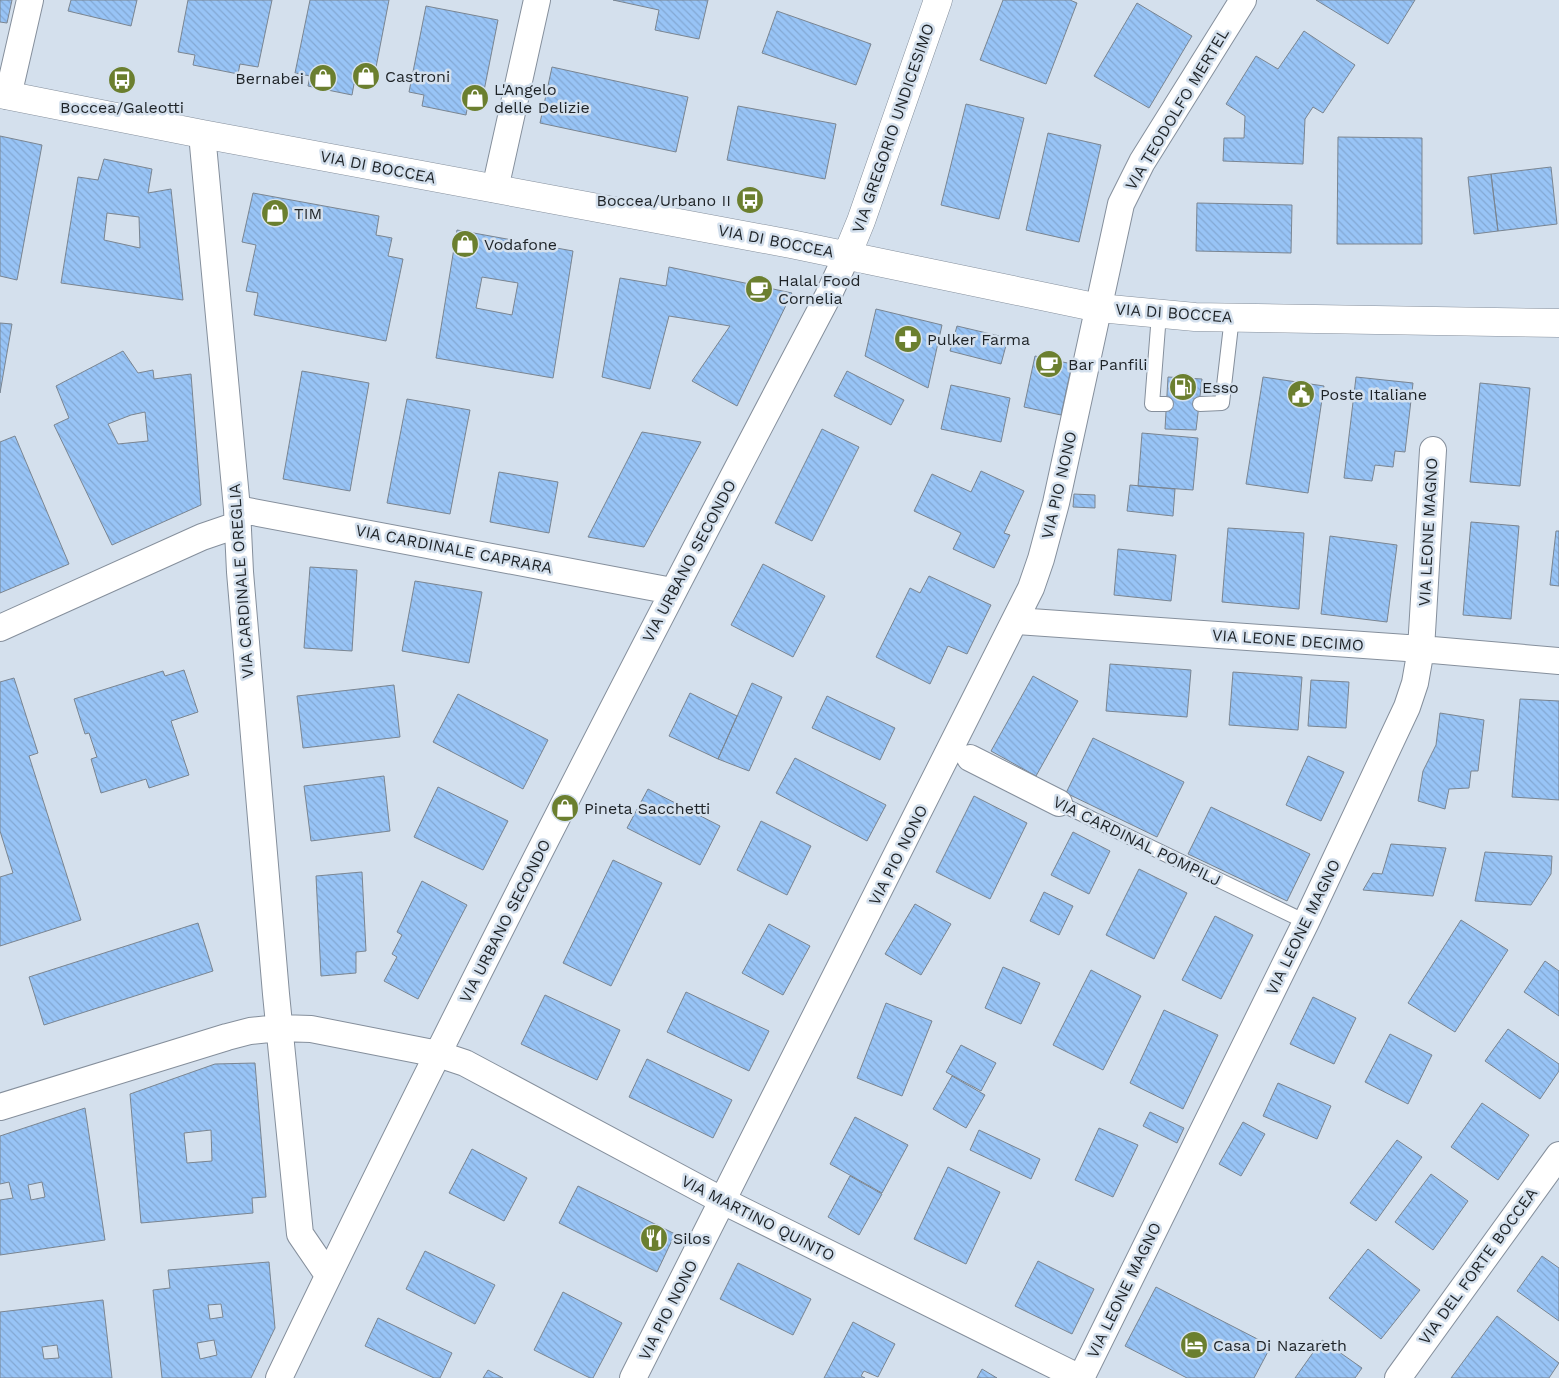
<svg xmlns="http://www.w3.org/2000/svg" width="1559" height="1378" font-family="'Work Sans',sans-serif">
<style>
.building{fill:url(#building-back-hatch);stroke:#7a8591;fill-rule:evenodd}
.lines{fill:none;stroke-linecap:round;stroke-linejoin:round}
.lane-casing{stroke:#858f9c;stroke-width:16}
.street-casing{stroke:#858f9c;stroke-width:28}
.secondary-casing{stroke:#858f9c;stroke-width:29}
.lane{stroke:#fff;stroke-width:14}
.street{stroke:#fff;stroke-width:26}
.secondary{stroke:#fff;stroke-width:28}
.labels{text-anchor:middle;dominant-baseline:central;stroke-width:5;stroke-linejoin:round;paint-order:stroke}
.poi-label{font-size:16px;fill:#1e2327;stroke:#d4e0ed;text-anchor:start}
.street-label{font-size:16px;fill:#1e2327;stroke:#d4e0ed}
</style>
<defs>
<pattern id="building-back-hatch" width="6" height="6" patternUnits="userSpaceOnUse" patternTransform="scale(1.25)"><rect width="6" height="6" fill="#98c4f6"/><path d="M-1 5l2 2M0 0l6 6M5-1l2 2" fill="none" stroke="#83a8d3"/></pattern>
</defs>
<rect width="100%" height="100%" fill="#d4e0ed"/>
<path class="building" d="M0,0H12L7,23L0,22Z
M71,0H137L131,26L68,11Z
M188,0H272L258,67L240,64L238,74L193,65L195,55L178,52Z
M310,0H389L372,88L354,84L352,95L308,86L310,76L295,73Z
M613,0H708L699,39L655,30L659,10Z
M1003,0H1070L1077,3L1046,84L980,60Z
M1316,0H1415L1388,44Z
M1137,3L1192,36L1149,108L1094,76Z
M426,6L498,20L481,106L468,104L466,115L422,106L424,95L409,92Z
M777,11L871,44L856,85L762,53Z
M1304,31L1355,65L1323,113L1313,107L1305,119L1303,164L1223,161L1224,138H1244L1245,116L1226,104L1256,56L1278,69Z
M552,67L688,97L676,152L540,123Z
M966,104L1024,118L999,219L941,205Z
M738,106L836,124L825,179L727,160Z
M1048,133L1101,145L1079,242L1026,230Z
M0,136L42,145L17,280L0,276Z
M1338,137L1422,138V244H1337Z
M104,159L152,169L148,193L171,189L183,300L61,283L78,177L98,180ZM107,213L139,217L140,248L104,240Z
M1551,167L1557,224L1498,231L1491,174Z
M1491,174L1498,231L1474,234L1468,177Z
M253,193L379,216L376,235L392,238L388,256L403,259L386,341L254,315L258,293L246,291L256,245L242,242Z
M1197,203L1292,205L1291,253L1196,251Z
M457,230L573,251L553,378L436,358ZM482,277L518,283L512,315L476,308Z
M669,267L792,293L737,406L692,381L730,326L669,316L650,389L602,377L620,278L666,286Z
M876,309L942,325L928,388L865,356Z
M0,323L12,324L0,393Z
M957,326L1008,338L1001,364L950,351Z
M123,351L138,373L153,370L154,379L191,374L201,505L112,545L54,425L69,418L56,386ZM145,412L148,441L118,444L108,424L131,415Z
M1035,356L1072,364L1061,415L1024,407Z
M302,371L369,383L350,491L283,479Z
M847,371L904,400L891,425L834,396Z
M1168,377L1202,379L1196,430L1165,429Z
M1263,377L1324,386L1308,493L1246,484Z
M1356,377L1413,383L1405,452L1395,451L1393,467L1375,465L1372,481L1344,478Z
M1480,383L1530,388L1520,486L1470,482Z
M951,385L1010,398L1001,442L941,429Z
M407,399L470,410L450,514L387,503Z
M822,429L859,447L812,541L775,523Z
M642,432L701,442L644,547L588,537Z
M1142,433L1198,438L1193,490L1138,486Z
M15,436L69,564L0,593V442Z
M981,471L1024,491L1004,533L1010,535L994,568L953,549L961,533L914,511L932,474L971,492Z
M499,472L558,482L549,533L490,522Z
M1130,485L1175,489L1173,516L1127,511Z
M1074,494L1095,495V508L1073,507Z
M1471,522L1519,526L1511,619L1463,615Z
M1228,528L1304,533L1299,609L1222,602Z
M1556,531H1559V586L1550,585Z
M1330,536L1397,545L1387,622L1321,614Z
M1118,549L1176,555L1171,601L1114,595Z
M763,564L825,596L793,657L731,625Z
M310,567L357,570L352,651L304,648Z
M929,576L991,605L967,654L948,646L930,684L876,657L910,588L920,593Z
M415,581L482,592L469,663L402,651Z
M1110,664L1191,670L1187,717L1106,711Z
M184,670L198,712L171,721L189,775L149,788L146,779L101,793L91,759L97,757L89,733L85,734L74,699L163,671L165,676Z
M1233,672L1302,677L1298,730L1229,725Z
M1033,676L1078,701L1036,776L991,751Z
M14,678L38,753L29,756L81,920L0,946V877L13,873L0,831V682Z
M1311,680L1349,682L1346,728L1308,726Z
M752,683L782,697L749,771L718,759Z
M394,685L400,737L303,748L297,696Z
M690,693L737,716L718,759L669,736Z
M458,694L548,740L523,789L433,742Z
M827,696L895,728L880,760L812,728Z
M1520,699L1559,701V800L1512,797Z
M1440,713L1484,720L1478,771H1471L1469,788L1449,789L1445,809L1418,801L1423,771L1436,745Z
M1093,738L1184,782L1157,837L1066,793Z
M1308,756L1344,772L1321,821L1286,805Z
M795,758L886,805L867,841L776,793Z
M384,776L390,831L311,841L304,786Z
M438,787L508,821L483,870L414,837Z
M648,789L720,826L700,865L627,828Z
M974,796L1027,823L990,899L936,872Z
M1211,807L1310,854L1287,901L1188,854Z
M761,821L811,846L787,895L737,870Z
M1073,832L1110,851L1089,894L1051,875Z
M1391,844L1446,848L1433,896L1363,890L1373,873L1382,874Z
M1485,852L1552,856L1551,874L1531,905L1475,901Z
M613,860L662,883L611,986L563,963Z
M1139,869L1187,893L1154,959L1106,935Z
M362,872L366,951L356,952V973L321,976L316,876Z
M422,881L467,905L418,999L384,981L397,957L392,954L402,935L397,932Z
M1044,892L1073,906L1059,935L1030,921Z
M915,904L951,924L921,975L885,954Z
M1215,916L1253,935L1221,999L1182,980Z
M1461,920L1508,950L1455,1032L1408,1003Z
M198,923L213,971L44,1025L29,977Z
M769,924L810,946L783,995L742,973Z
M1545,961L1559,971V1016L1524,992Z
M1003,967L1040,983L1021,1024L985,1008Z
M1091,970L1141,996L1103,1070L1053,1045Z
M686,992L769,1031L749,1071L667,1032Z
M545,995L620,1030L597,1080L521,1044Z
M1313,997L1356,1018L1334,1064L1290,1044Z
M886,1003L932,1021L902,1096L857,1078Z
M1164,1010L1218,1035L1183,1109L1130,1083Z
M1508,1029L1559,1064V1071L1540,1099L1485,1061Z
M1390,1034L1432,1055L1408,1104L1365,1082Z
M961,1045L996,1063L981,1091L946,1072Z
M647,1059L732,1100L713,1138L629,1097Z
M255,1063L266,1197L252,1198L253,1213L141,1223L130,1094L215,1064ZM211,1130L212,1161L187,1163L184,1133Z
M952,1076L985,1095L966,1128L933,1109Z
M1278,1083L1331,1106L1317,1139L1263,1116Z
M1482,1103L1529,1135L1498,1180L1451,1147Z
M85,1108L105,1240L0,1255V1200L13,1198L9,1182L0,1184V1136ZM42,1182L45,1197L31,1200L28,1185Z
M1150,1112L1184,1128L1177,1143L1143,1126Z
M855,1117L908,1145L882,1193L830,1164Z
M1243,1122L1265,1134L1241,1176L1219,1164Z
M1099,1128L1138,1145L1113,1197L1075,1180Z
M979,1130L1040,1159L1031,1179L970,1150Z
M1397,1140L1422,1157L1376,1221L1350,1203Z
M472,1149L527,1178L504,1221L449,1193Z
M948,1167L1000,1192L966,1264L914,1239Z
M1431,1174L1468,1201L1433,1250L1395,1222Z
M850,1176L882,1194L859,1235L828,1217Z
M578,1186L675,1234L657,1272L559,1223Z
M1368,1249L1420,1290L1381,1339L1329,1298Z
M425,1251L495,1285L475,1324L406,1289Z
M1542,1256L1559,1268V1321L1517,1291Z
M1038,1261L1094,1289L1072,1334L1015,1306Z
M269,1262L275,1328L251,1378H162L153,1290L170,1288L168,1270ZM221,1304L223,1317L210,1319L208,1305ZM214,1340L217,1355L200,1359L197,1343Z
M738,1263L811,1299L793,1335L720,1299Z
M1156,1287L1271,1346L1254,1378H1187L1125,1346Z
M563,1292L622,1323L593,1378H590L534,1350Z
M103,1300L112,1378H0V1312ZM57,1345L59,1358L44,1359L42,1347Z
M1497,1316L1559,1363L1549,1378H1451Z
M378,1318L452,1353L440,1378H434L365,1346Z
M853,1322L895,1344L878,1377L864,1371L861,1376L865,1378H824Z
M1322,1340L1362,1368L1355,1378H1295Z
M982,1369L997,1378H977Z
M488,1370L503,1378H483Z"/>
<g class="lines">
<g class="lane-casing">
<path id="lane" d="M1159,314L1152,404H1166
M1200,404L1222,403L1232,317
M1059,803L1306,922"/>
</g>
<g class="street-casing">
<path id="street" d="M8,96L30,0
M202,134L237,509L240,572L276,994L300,1234L328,1275
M495,189L537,0
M237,509L672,591
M1016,621L1421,649L1559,661
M0,628L202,537L237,525
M970,758L1059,803
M0,1107L227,1037L250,1031L279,1028L311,1029L438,1054L465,1063L723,1201L1080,1378
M279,1378C454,1013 639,654 828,296L847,255
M633,1378L1031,588L1041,559L1056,503L1121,204L1142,162L1243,0
M1081,1378L1306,922L1407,707L1415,683L1421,649L1433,450
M1398,1378L1559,1155"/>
</g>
<g class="secondary-casing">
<path id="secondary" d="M0,94L202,134L791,244L1099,308L1195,317L1559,323
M847,255L861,221L938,0"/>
</g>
<use href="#lane" class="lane"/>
<use href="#street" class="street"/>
<use href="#secondary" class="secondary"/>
</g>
<defs>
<g id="shop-disc" transform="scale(1.4375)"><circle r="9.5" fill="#6b7f2f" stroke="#d4e0ed"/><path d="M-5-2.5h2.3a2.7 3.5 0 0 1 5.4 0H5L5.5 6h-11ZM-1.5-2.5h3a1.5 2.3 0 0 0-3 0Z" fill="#fff"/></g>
<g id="bus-disc" transform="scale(1.4375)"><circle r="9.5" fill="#6b7f2f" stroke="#d4e0ed"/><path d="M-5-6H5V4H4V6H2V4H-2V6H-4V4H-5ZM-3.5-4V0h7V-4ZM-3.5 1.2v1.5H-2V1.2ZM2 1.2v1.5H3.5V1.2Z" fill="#fff"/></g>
<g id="cafe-disc" transform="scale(1.4375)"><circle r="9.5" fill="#6b7f2f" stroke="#d4e0ed"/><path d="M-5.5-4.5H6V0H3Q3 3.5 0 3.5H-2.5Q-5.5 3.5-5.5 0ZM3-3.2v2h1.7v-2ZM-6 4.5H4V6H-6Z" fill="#fff"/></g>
<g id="pharmacy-disc" transform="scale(1.4375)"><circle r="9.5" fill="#6b7f2f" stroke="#d4e0ed"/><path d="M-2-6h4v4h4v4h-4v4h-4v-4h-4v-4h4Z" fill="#fff"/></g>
<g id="fuel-disc" transform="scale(1.4375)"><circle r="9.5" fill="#6b7f2f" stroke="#d4e0ed"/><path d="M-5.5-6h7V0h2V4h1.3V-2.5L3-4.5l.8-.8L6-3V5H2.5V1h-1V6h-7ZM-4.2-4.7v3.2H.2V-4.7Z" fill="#fff"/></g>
<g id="civic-disc" transform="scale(1.4375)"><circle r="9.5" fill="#6b7f2f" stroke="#d4e0ed"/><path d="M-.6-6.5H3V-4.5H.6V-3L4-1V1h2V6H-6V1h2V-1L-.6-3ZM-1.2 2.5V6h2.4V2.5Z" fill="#fff"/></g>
<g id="restaurant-disc" transform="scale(1.4375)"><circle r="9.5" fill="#6b7f2f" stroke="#d4e0ed"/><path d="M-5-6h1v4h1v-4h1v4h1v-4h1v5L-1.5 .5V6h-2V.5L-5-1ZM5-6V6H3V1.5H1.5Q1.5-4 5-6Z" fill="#fff"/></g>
<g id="hotel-disc" transform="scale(1.4375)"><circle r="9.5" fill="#6b7f2f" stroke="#d4e0ed"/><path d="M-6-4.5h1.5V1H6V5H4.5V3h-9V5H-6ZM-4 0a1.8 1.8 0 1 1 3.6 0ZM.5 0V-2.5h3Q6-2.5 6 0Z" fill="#fff"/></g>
</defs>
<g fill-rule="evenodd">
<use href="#shop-disc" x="366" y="76"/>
<use href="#shop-disc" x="323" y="78"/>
<use href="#bus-disc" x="122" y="80"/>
<use href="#shop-disc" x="475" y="98"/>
<use href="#bus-disc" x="750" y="200"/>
<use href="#shop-disc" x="275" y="213"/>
<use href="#shop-disc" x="465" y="244"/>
<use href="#cafe-disc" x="759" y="289"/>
<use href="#pharmacy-disc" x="908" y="339"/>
<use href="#cafe-disc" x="1049" y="364"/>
<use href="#fuel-disc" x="1183" y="387"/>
<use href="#civic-disc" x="1301" y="394"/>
<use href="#shop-disc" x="565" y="808"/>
<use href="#restaurant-disc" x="654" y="1238"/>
<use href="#hotel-disc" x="1194" y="1345"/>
</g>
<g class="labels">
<g class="poi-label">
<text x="385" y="76">Castroni</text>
<text x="304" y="78" text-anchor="end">Bernabei</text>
<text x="494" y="89">L'Angelo<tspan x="494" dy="18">delle Delizie</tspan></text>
<text x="122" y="107" text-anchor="middle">Boccea/Galeotti</text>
<text x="731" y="200" text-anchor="end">Boccea/Urbano II</text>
<text x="294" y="213">TIM</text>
<text x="484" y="244">Vodafone</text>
<text x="778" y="280">Halal Food<tspan x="778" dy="18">Cornelia</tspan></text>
<text x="927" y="339">Pulker Farma</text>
<text x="1068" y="364">Bar Panfili</text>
<text x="1202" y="387">Esso</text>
<text x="1320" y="394">Poste Italiane</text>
<text x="584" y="808">Pineta Sacchetti</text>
<text x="673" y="1238">Silos</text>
<text x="1213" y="1345">Casa Di Nazareth</text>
</g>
<g class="street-label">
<text transform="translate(1177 109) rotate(-59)">VIA TEODOLFO MERTEL</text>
<text transform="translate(893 128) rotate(-71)">VIA GREGORIO UNDICESIMO</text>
<text transform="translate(378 167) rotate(11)">VIA DI BOCCEA</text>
<text transform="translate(776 241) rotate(11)">VIA DI BOCCEA</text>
<text transform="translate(1174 313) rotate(4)">VIA DI BOCCEA</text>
<text transform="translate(1059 485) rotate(-77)">VIA PIO NONO</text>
<text transform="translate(1428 532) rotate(-87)">VIA LEONE MAGNO</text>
<text transform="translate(454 549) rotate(11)">VIA CARDINALE CAPRARA</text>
<text transform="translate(689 561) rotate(-62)">VIA URBANO SECONDO</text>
<text transform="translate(241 581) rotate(-94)">VIA CARDINALE OREGLIA</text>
<text transform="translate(1288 640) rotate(4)">VIA LEONE DECIMO</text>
<text transform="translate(1137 841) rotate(26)">VIA CARDINAL POMPILJ</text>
<text transform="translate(898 855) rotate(-63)">VIA PIO NONO</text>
<text transform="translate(505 921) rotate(-63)">VIA URBANO SECONDO</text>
<text transform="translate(1303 927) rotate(-64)">VIA LEONE MAGNO</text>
<text transform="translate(758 1218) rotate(27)">VIA MARTINO QUINTO</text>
<text transform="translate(1478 1266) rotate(-54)">VIA DEL FORTE BOCCEA</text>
<text transform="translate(1124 1290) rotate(-64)">VIA LEONE MAGNO</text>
<text transform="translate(668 1310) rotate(-63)">VIA PIO NONO</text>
</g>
</g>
</svg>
